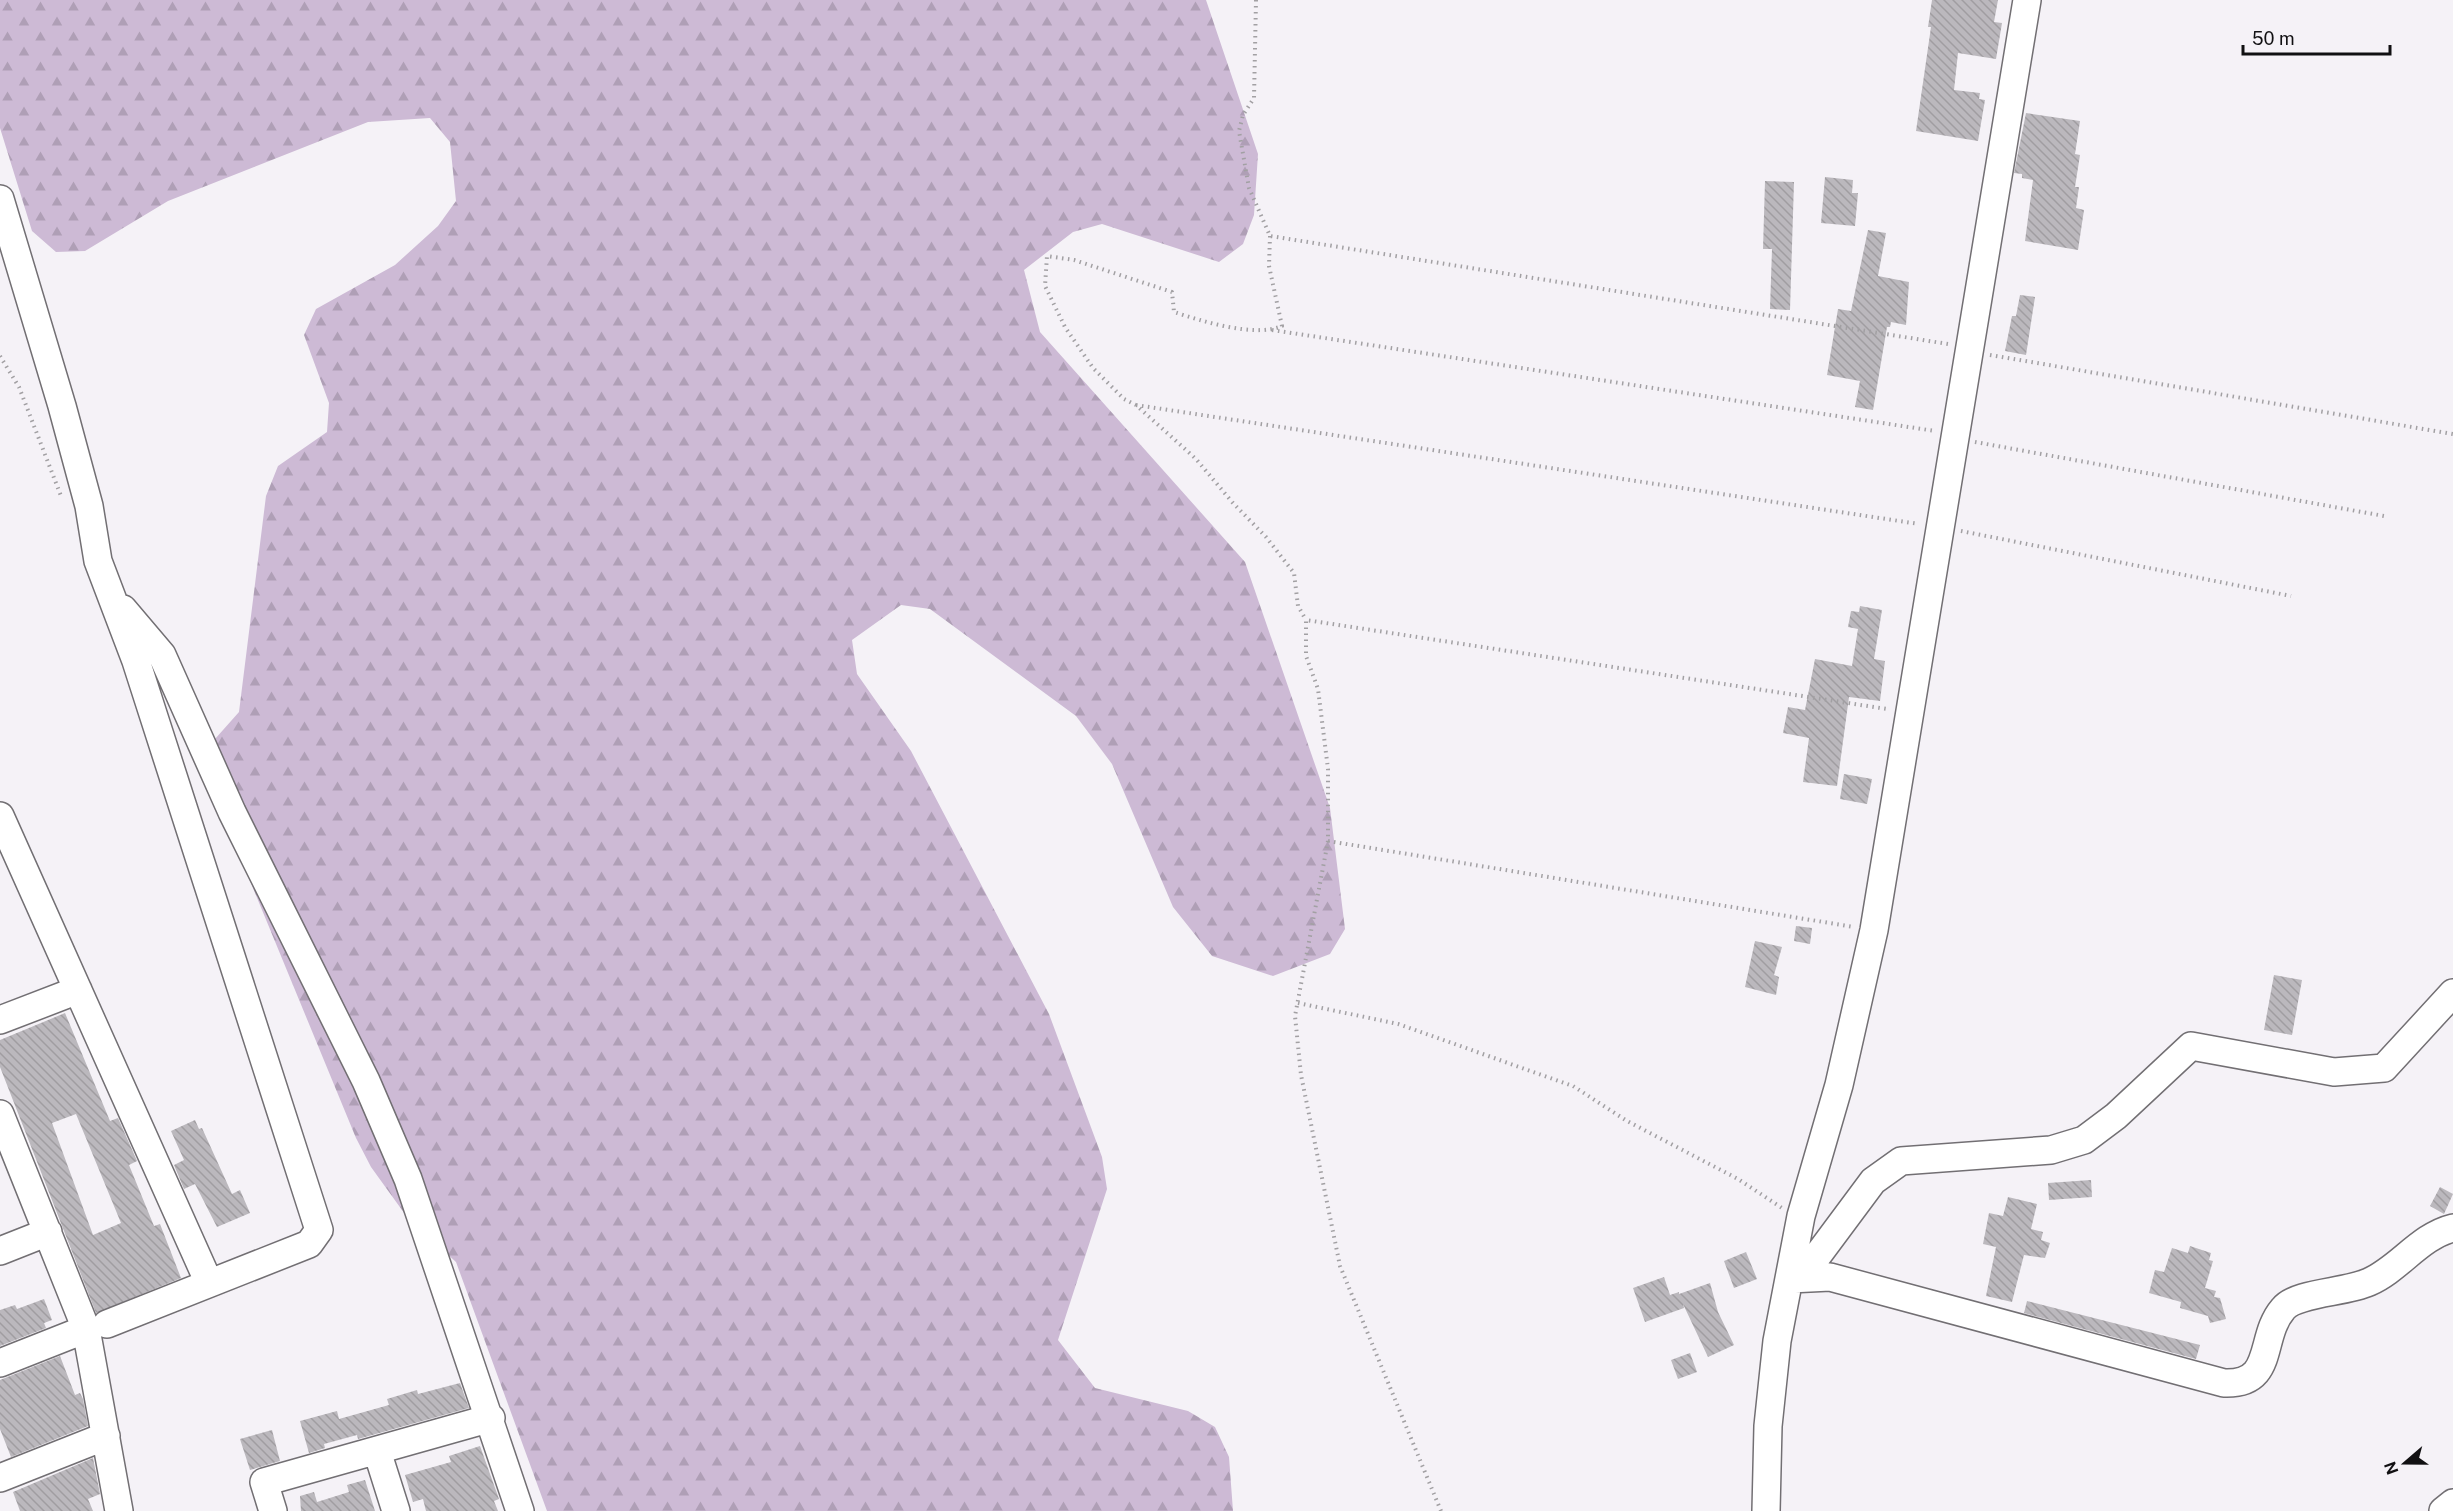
<svg xmlns="http://www.w3.org/2000/svg" width="2453" height="1511" font-family="'Public Sans',sans-serif">
<style>
.forest{fill:url(#forest-firs)}
.building{fill:url(#building-back-hatch);fill-rule:evenodd}
.lines{fill:none;stroke-linecap:round;stroke-linejoin:round}
.minor-casing{stroke:#726f73;stroke-width:30}
.path{stroke:#a2a0a3;stroke-width:4;stroke-dasharray:1.5 4.5;stroke-linecap:butt}
.minor{stroke:#fff;stroke-width:27}
</style>
<defs>
<pattern id="forest-firs" width="22" height="20" patternUnits="userSpaceOnUse" patternTransform="scale(1.5)"><rect width="22" height="20" fill="#cdbad5"/><path d="M5 1l3.5 6h-7zM16 11l3.5 6h-7z" fill="#af9fb6"/></pattern>
<pattern id="building-back-hatch" width="6" height="6" patternUnits="userSpaceOnUse" patternTransform="scale(1.5)"><rect width="6" height="6" fill="#bbb8bd"/><path d="M-1 5l2 2M0 0l6 6M5-1l2 2" fill="none" stroke="#a09da1"/></pattern>
</defs>
<rect width="100%" height="100%" fill="#f5f2f7"/>
<path class="forest" d="M0,0H1206L1258,154L1254,215L1243,244L1219,262L1102,224L1073,232L1024,270L1040,332L1245,562L1330,808L1345,929L1330,954L1273,976L1212,956L1173,907L1112,764L1076,716L930,609L901,605L852,640L857,674L911,751L1049,1014L1102,1157L1107,1189L1058,1340L1095,1388L1188,1411L1215,1427L1229,1457L1233,1511H547L456,1262L407,1217L371,1167L356,1138L199,757L239,712L266,496L278,466L327,432L329,403L304,335L316,309L395,265L438,226L456,201L450,142L430,118L368,122L168,201L85,251L56,252L32,231L0,128Z"/>
<path class="building" d="M1932,0H1998L1994,22L2002,23L1996,59L1958,53L1954,90L1980,93L1979,99L1985,100L1978,141L1916,131L1931,27H1928Z
M2026,113L2080,121L2075,154L2080,155L2075,187H2079L2076,208L2084,210L2078,250L2025,241L2033,180L2022,178V174L2014,173Z
M1825,177L1853,180L1852,193H1858L1855,226L1821,223Z
M1765,181L1794,182L1790,310L1770,309L1772,249H1763Z
M1868,230L1886,233L1878,276L1909,282L1906,325L1891,322L1890,327H1887L1873,410L1855,407L1860,381L1827,375L1838,309L1851,311Z
M2020,295L2035,297L2026,355L2005,351L2012,316H2016Z
M1860,606L1882,610L1874,659L1885,661L1880,701L1849,697L1837,786L1803,782L1809,738L1783,733L1788,707L1805,710L1815,659L1852,666L1858,629L1848,627L1851,611L1859,612Z
M1844,774L1872,779L1867,804L1840,799Z
M1796,926L1812,928L1810,944L1794,941Z
M1755,941L1782,947L1774,975L1779,977L1776,995L1745,987Z
M2274,975L2302,980L2292,1035L2264,1030Z
M65,1013L110,1121L118,1118L134,1154L137,1161L129,1165L154,1226L160,1224L181,1278L96,1313L0,1067V1040ZM76,1114L121,1223L93,1235L52,1123Z
M195,1120L199,1129L202,1128L232,1194L240,1190L250,1213L217,1227L195,1184L184,1189L174,1165L184,1160L171,1131Z
M2091,1180L2092,1197L2049,1200L2048,1183Z
M2440,1187L2453,1194L2444,1214L2430,1206Z
M2008,1197L2037,1204L2031,1229L2043,1232L2041,1240L2050,1243L2045,1258L2024,1255L2012,1302L1986,1296L1996,1247L1983,1244L1989,1213L2003,1216Z
M2190,1246L2211,1253L2209,1260L2213,1261L2205,1288L2216,1291L2214,1297L2220,1298L2226,1319L2210,1323L2208,1316L2180,1308L2181,1302L2149,1293L2155,1270L2164,1272L2172,1248L2188,1253Z
M1746,1252L1757,1279L1734,1288L1724,1261Z
M1664,1277L1670,1295L1679,1292V1294L1710,1283L1718,1312L1734,1345L1708,1357L1683,1304L1684,1308L1645,1322L1633,1288Z
M44,1299L52,1320L44,1323L46,1328L0,1346V1310L15,1305L17,1309Z
M2027,1301L2200,1345L2196,1359L2024,1313Z
M1690,1353L1697,1372L1678,1379L1671,1360Z
M60,1356L75,1395L80,1393L83,1399L88,1426L11,1457L0,1429V1380Z
M460,1383L469,1408L358,1439L357,1435L324,1444L325,1448L309,1453L300,1421L337,1411L339,1419L389,1405L387,1399L417,1390L418,1394Z
M272,1430L280,1461L250,1470L240,1439Z
M480,1446L499,1499L494,1501L498,1511H426L423,1499L413,1502L405,1475L451,1462L449,1456Z
M93,1458L100,1494L88,1499L93,1511H20L13,1492Z
M365,1480L375,1511H301L300,1496L314,1492L317,1502L349,1492L347,1485Z"/>
<g class="lines">
<g class="minor-casing">
<path id="minor" d="M0,199L62,406L89,506L98,561L136,661L319,1230L309,1244L107,1324
M123,609L162,655L232,812L366,1081L408,1179L520,1511
M0,816L209,1283
M0,1020L78,990
M0,1114L86,1329L119,1511
M0,1251L48,1232
M1789,1279L1812,1263L1873,1181L1901,1161L2051,1150L2084,1140L2116,1116L2191,1046L2334,1072L2384,1068L2453,993
M1790,1279L1830,1277L2224,1383C2276,1385 2258,1338 2283,1309C2296,1292 2345,1293 2369,1282C2399,1269 2420,1236 2453,1228
M0,1363L86,1329
M377,1451L396,1511
M0,1478L106,1436
M273,1511L264,1482L491,1418
M1766,1511L1768,1426L1777,1341L1801,1216L1839,1085L1874,930L2027,0
M2443,1511L2453,1503"/>
</g>
<path class="path" d="M1256,0L1254,98L1243,115L1239,131L1249,188L1270,236L1948,344
M1270,236L1269,266L1282,326C1254,338 1202,321 1174,312L1172,292L1074,260L1047,256L1045,286L1065,327L1093,368L1124,399L1136,405L1196,459L1233,503L1266,537L1294,573L1298,606L1306,620
M1272,330L1935,431
M1990,355L2453,434
M0,356L19,387L61,496
M1136,405L1919,524
M1975,442L2384,516
M1961,531L2291,596
M1328,841L1854,927
M1298,1003L1398,1024L1573,1086L1627,1121L1738,1179L1782,1208
M1441,1511L1340,1266L1301,1075L1295,1016L1328,841V769L1318,689L1306,656V620L1887,709"/>
<use href="#minor" class="minor"/>
</g>
<g transform="translate(2405 1463) rotate(250)" stroke="#f5f2f7" stroke-width="4.5" paint-order="stroke">
<path d="M0-4.5L10 22L0 15L-10 22Z" fill="#111012"/>
<text y="-9" font-size="16" font-weight="bold" text-anchor="middle" fill="#111012">N</text>
</g>
<path d="M2243 45v9h147v-9" fill="none" stroke="#111012" stroke-width="3"/>
<text x="2252" y="45" font-size="18" fill="#111012" stroke="#f5f2f7" stroke-width="4.5" paint-order="stroke">50 m</text>
</svg>
